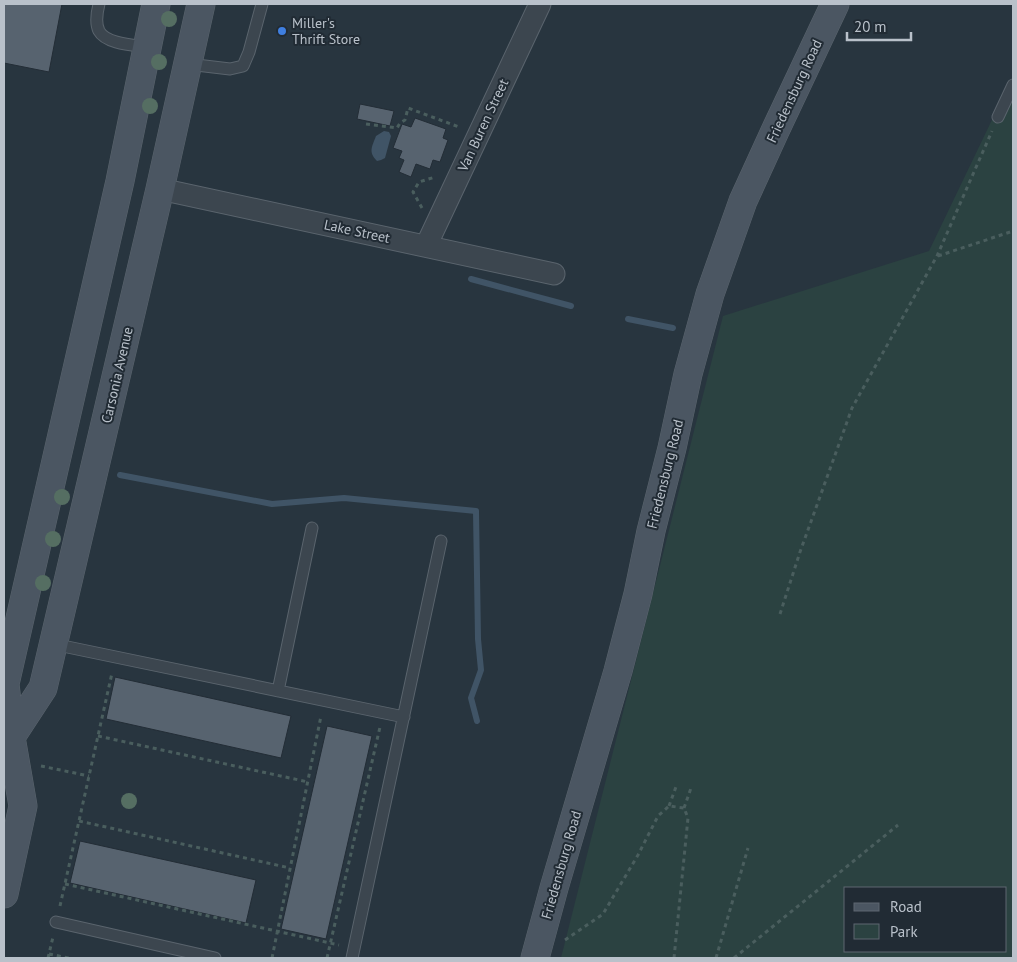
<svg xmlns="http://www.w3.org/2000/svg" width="1017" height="962" font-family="'PT Sans',sans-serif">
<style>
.green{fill:#2b4241;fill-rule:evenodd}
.water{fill:#405466}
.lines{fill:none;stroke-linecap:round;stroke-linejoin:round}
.stream{stroke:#405466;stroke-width:6}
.building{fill:#57636f;stroke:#232d36}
.lane-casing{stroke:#5a646d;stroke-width:13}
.street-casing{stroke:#5a646d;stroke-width:23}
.secondary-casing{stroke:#5a646d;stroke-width:29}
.path{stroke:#4a5e5e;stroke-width:3;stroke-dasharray:4 4;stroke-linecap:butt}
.lane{stroke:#3c464f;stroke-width:11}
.street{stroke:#3c464f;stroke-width:21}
.secondary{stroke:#4b5662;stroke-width:28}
.tree{fill:#556e62}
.shop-dot{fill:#3f7fe0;stroke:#212b34;stroke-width:2}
.labels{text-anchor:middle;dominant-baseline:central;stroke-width:4;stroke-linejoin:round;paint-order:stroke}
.poi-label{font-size:14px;fill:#b9c1ca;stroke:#212b34;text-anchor:start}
.street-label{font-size:14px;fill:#b9c1ca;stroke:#212b34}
</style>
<rect width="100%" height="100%" fill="#28353f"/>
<path class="green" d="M1013,76V958H561L723,316L929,251ZM846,888H1006V951H846Z"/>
<path class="water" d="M384,131L389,132L391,136L385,158L381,160L377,161C368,152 372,147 376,136Z"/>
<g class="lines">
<path class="stream" d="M471,279L571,306
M628,319L673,328
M120,475L272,504L344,498L476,511L478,639L481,670L471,698L477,721"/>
</g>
<path class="building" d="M4,4H62L49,72L4,63Z
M360,104L394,111L390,126L357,119Z
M415,118L446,129L443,138L448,140L440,162L433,160L430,169L416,164L411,177L399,172L404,160L399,158L402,151L393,148L402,124L411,127Z
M115,677L291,716L281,758L106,719Z
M327,726L372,736L326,939L281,929Z
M80,841L256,880L246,923L70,883Z"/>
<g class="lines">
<g class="lane-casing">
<path id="lane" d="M99,4C97,12 95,23 99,31C106,44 134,45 147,47
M188,64L230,69L243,66L249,52L262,4
M998,117L1013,85
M53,644L404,717
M278,691L312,528
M56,922L215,958
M352,958L441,541"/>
</g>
<g class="street-casing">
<path id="street" d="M160,189L554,274
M426,246L540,4"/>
</g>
<g class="secondary-casing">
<path id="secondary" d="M7,743L43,688L160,189L201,4
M4,894L23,806L11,737L5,684L120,181L156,4
M535,958L554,888L618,671L638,594L651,531L672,448L688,374L710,294L743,201L775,131L835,4"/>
</g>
<path class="path" d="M366,124L397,128L400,123L405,120L408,108L459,127
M422,208L413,192L419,182L435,177
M938,256L1013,231
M780,614L800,552L852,408L937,256L992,131
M98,736L308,782
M41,766L89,776
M669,806L677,784
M684,808L691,788
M79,821L290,868
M65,884L339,945
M60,906L112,673
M565,940L603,914L638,855L658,816L669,806L684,808L688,818L674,958
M49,954L69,958
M48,958L53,937
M272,958L321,716
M327,958L380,727
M716,958L748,848
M734,958L898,825"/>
<use href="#lane" class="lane"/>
<use href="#street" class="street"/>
<use href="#secondary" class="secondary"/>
</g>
<g class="tree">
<circle cx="169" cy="19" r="8"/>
<circle cx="159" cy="62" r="8"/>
<circle cx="150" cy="106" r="8"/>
<circle cx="62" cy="497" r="8"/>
<circle cx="53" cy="539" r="8"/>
<circle cx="43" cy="583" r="8"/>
<circle cx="129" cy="801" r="8"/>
</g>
<circle class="shop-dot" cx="282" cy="31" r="5"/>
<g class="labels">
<g class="poi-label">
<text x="292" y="23">Miller's<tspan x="292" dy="16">Thrift Store</tspan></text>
</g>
<g class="street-label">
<text transform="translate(794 91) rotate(-65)">Friedensburg Road</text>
<text transform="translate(483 125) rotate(-65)">Van Buren Street</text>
<text transform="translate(357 231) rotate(12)">Lake Street</text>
<text transform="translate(117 375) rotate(-77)">Carsonia Avenue</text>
<text transform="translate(665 474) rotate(-76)">Friedensburg Road</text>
<text transform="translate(561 865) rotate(-74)">Friedensburg Road</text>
</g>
</g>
<rect width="1017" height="962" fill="none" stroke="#b9c1ca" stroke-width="10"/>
<rect x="844" y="887" width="162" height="65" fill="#212b34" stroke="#5e6770"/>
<rect x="854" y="903" width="25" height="8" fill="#4b5662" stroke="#5e6770"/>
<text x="890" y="912" font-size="15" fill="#b9c1ca">Road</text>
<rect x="854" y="924" width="25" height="15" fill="#2b4241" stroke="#5e6770"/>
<text x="890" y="937" font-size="15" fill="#b9c1ca">Park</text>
<path d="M847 32v8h64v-8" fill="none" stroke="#b9c1ca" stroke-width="2.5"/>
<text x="854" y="32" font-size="15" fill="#b9c1ca" stroke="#212b34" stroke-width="4" paint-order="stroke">20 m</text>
</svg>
